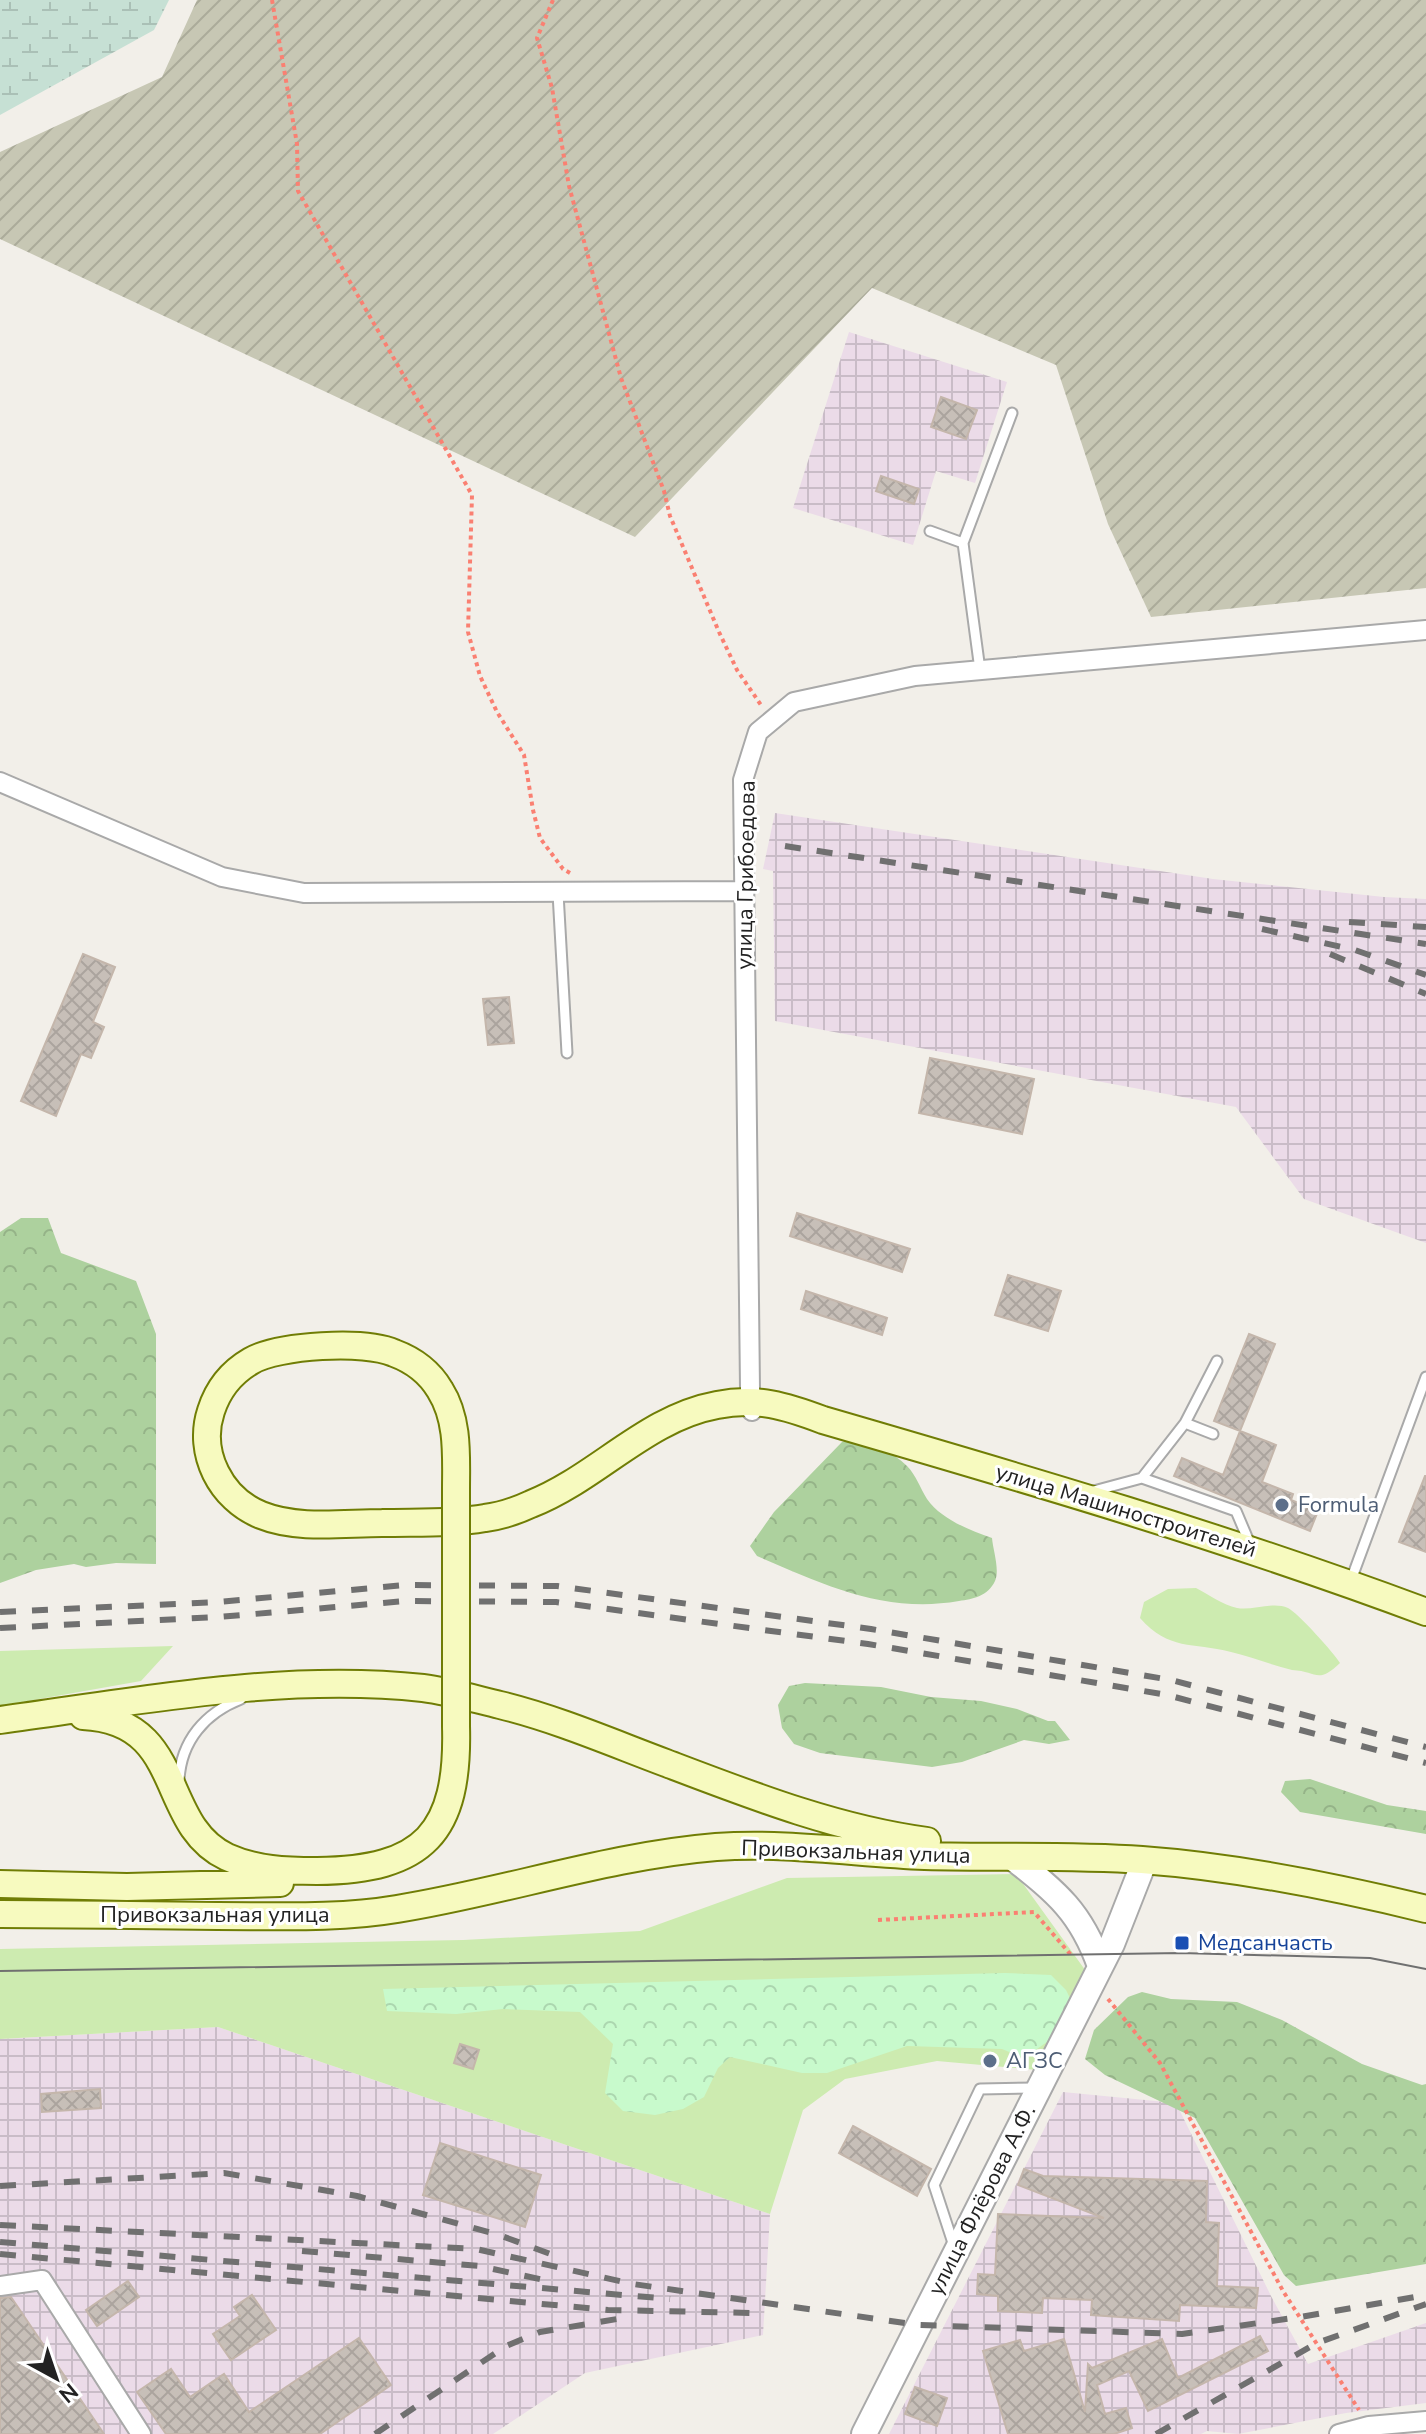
<svg xmlns="http://www.w3.org/2000/svg" width="1426" height="2434" font-family="'Nunito Sans',sans-serif">
<style>
.industrial{fill:url(#industrial-grid)}
.construction{fill:url(#construction-furrows)}
.grass{fill:#cdebb0}
.forest{fill:url(#forest-crowns)}
.wetland{fill:url(#wetland-marsh)}
.park{fill:url(#park-crowns)}
.building{fill:url(#building-cross-hatch);stroke:#c4b6ab;stroke-width:2}
.lines{fill:none;stroke-linecap:round;stroke-linejoin:round}
.service-casing{stroke:#a9a9a9;stroke-width:13}
.minor-casing{stroke:#a9a9a9;stroke-width:22}
.tertiary-casing{stroke:#a9a9a9;stroke-width:28}
.secondary-casing{stroke:#707d05;stroke-width:30}
.path{stroke:#fa8072;stroke-width:4;stroke-dasharray:4 4;stroke-linecap:butt}
.service{stroke:#fff;stroke-width:9}
.minor{stroke:#fff;stroke-width:18}
.tertiary{stroke:#fff;stroke-width:24}
.secondary{stroke:#f7fabf;stroke-width:26}
.tram{stroke:#707070;stroke-width:2}
.rail{stroke:#707070;stroke-width:6;stroke-dasharray:16 16;stroke-linecap:butt}
.secondary-bridge-casing{stroke:#707d05;stroke-width:30;stroke-linecap:butt}
.secondary-bridge{stroke:#f7fabf;stroke-width:26}
.service-dot{fill:#5c6f8a;stroke:#fff;stroke-width:3}
.transit-dot{fill:#1a4fb4;stroke:#fff;stroke-width:3}
.labels{text-anchor:middle;dominant-baseline:central;stroke-width:6;stroke-linejoin:round;paint-order:stroke}
.street-label{font-size:22px;fill:#222;stroke:#fff}
.service-label{font-size:22px;fill:#4e5e75;stroke:#fff;text-anchor:start}
.transit-label{font-size:22px;fill:#164399;stroke:#fff;text-anchor:start}
</style>
<defs>
<pattern id="industrial-grid" width="8" height="8" patternUnits="userSpaceOnUse" patternTransform="scale(2)"><rect width="8" height="8" fill="#ebdbe8"/><path d="M0 4h8M4 0v8" fill="none" stroke="#c9bcc7"/></pattern>
<pattern id="construction-furrows" width="10" height="10" patternUnits="userSpaceOnUse" patternTransform="scale(2)"><rect width="10" height="10" fill="#c7c7b4"/><path d="M-1 1l2-2M0 10L10 0M9 11l2-2" fill="none" stroke="#abab9a"/></pattern>
<pattern id="forest-crowns" width="20" height="18" patternUnits="userSpaceOnUse" patternTransform="scale(2)"><rect width="20" height="18" fill="#add19e"/><path d="M2 6a3 3 0 1 1 6 0M12 15a3 3 0 1 1 6 0" fill="none" stroke="#95b388"/></pattern>
<pattern id="wetland-marsh" width="20" height="14" patternUnits="userSpaceOnUse" patternTransform="scale(2)"><rect width="20" height="14" fill="#c6e0d4"/><path d="M1 5h8M5 5V1M11 12h8M15 12V8" fill="none" stroke="#aac0b6"/></pattern>
<pattern id="park-crowns" width="20" height="18" patternUnits="userSpaceOnUse" patternTransform="scale(2)"><rect width="20" height="18" fill="#c8facc"/><path d="M2 6a3 3 0 1 1 6 0M12 15a3 3 0 1 1 6 0" fill="none" stroke="#acd6af"/></pattern>
<pattern id="building-cross-hatch" width="8" height="8" patternUnits="userSpaceOnUse" patternTransform="scale(2)"><rect width="8" height="8" fill="#c7bfb8"/><path d="M0 0l8 8M0 8l8-8" fill="none" stroke="#aba49e"/></pattern>
</defs>
<rect width="100%" height="100%" fill="#f2efe9"/>
<path class="industrial" d="M849,332L1007,382L975,483L936,471L913,545L793,508Z
M775,813L1213,879L1384,897L1426,899V1243L1304,1199L1236,1107L775,1021L773,871L763,869Z
M218,2027L770,2214L763,2335L585,2373L493,2434H0V2039Z
M1063,2092L1176,2103L1271,2296L1308,2364L1426,2323V2403L1346,2413L1238,2434L1207,2431L1201,2434H889Z"/>
<path class="construction" d="M197,0H1426V588L1151,617L1108,524L1056,365L872,288L635,537L0,239V152L162,77Z"/>
<path class="grass" d="M1196,1588C1208,1594 1223,1605 1237,1608C1252,1611 1273,1601 1288,1608C1297,1612 1335,1654 1340,1663C1317,1685 1317,1671 1292,1670C1271,1665 1252,1657 1231,1652C1192,1642 1169,1651 1140,1618L1144,1602L1168,1589Z
M173,1646L141,1681L0,1706V1651Z
M1016,1874L1088,1974L1037,2070L937,2061L845,2079L803,2110L770,2214L218,2027L0,2039V1949L463,1940L640,1931L787,1878Z"/>
<path class="forest" d="M21,1218H48L61,1253L136,1281L156,1334V1564L116,1563L86,1567L74,1564L36,1570L0,1583V1232Z
M857,1438C874,1446 893,1452 907,1466C916,1475 920,1488 927,1499C941,1519 969,1530 992,1538C993,1550 1000,1570 995,1581C988,1596 973,1599 959,1601C884,1614 823,1584 757,1556L750,1546L774,1512L842,1442Z
M805,1683L881,1687L931,1697L981,1701L1017,1709L1048,1721H1055L1070,1740L1049,1744L1024,1740L962,1762L932,1767L820,1753L794,1744L782,1728L778,1705L789,1686Z
M1310,1779L1387,1805L1426,1811V1834L1300,1812L1281,1792L1285,1781Z
M1142,1992L1171,1999L1237,2002L1282,2020L1362,2064L1422,2085L1426,2084V2264L1296,2286L1284,2275L1195,2118L1105,2075L1085,2059L1094,2030L1128,1997Z"/>
<path class="wetland" d="M0,0H169L154,30L0,115Z"/>
<path class="park" d="M1005,1973L1051,1975L1066,1990L1071,2000L1057,2035L1024,2058L1002,2049L907,2046L827,2073H802L730,2057L718,2068L704,2097L683,2109L655,2115L623,2111L605,2093L613,2044L580,2012L503,2009L456,2014L387,2011L383,1989Z"/>
<path class="building" d="M941,397L977,410L966,439L931,427Z
M881,476L919,489L914,504L876,491Z
M83,954L115,967L93,1022L104,1027L91,1058L81,1054L56,1116L21,1101Z
M509,997L514,1043L488,1045L483,999Z
M930,1058L1034,1079L1022,1134L919,1113Z
M797,1213L910,1249L902,1272L790,1236Z
M1008,1275L1061,1291L1048,1331L995,1315Z
M806,1291L887,1318L882,1335L801,1309Z
M1249,1334L1275,1344L1240,1431L1214,1421Z
M1240,1431L1276,1445L1262,1482L1293,1494L1291,1500L1318,1511L1310,1531L1174,1476L1182,1458L1223,1475Z
M1425,1476H1426V1552L1399,1542Z
M460,2044L479,2050L473,2069L454,2063Z
M100,2089L101,2108L42,2112L41,2094Z
M853,2126L931,2169L917,2196L839,2153Z
M440,2143L541,2175L525,2227L423,2195Z
M1024,2169L1043,2176L1207,2181L1206,2222L1219,2223L1217,2286L1258,2288L1256,2308L1180,2305L1179,2321L1091,2315L1092,2300L1043,2298L1042,2313L998,2311V2296L977,2294L978,2274L995,2275L998,2214L1104,2218L1018,2185Z
M128,2281L139,2297L97,2326L86,2310Z
M252,2295L276,2330L231,2360L213,2334L240,2316L234,2307Z
M11,2297L104,2434H0V2298Z
M1260,2336L1268,2351L1148,2411L1129,2371L1097,2385L1105,2414L1126,2408L1132,2428L1114,2434H1008L983,2351L1020,2340L1024,2351L1064,2339L1085,2412L1088,2364L1092,2368L1162,2339L1178,2378Z
M359,2338L391,2385L320,2434H166L137,2392L171,2369L190,2397L224,2374L249,2412Z
M915,2387L947,2398L937,2426L905,2414Z"/>
<g class="lines">
<g class="service-casing">
<path id="service" d="M930,531L963,543L980,670
M963,543L1012,413
M558,893L567,1053
M1185,1423L1213,1434
M1142,1478L1185,1423L1217,1361
M1090,1492L1142,1478L1236,1511L1250,1544
M1351,1580L1426,1377
M179,1780C181,1741 205,1713 241,1699
M954,2246L934,2185L980,2089L1036,2088"/>
</g>
<g class="minor-casing">
<path id="minor" d="M0,782L222,877L304,893L743,891
M752,1411L750,1388L743,780L758,732L794,702L915,676L1426,630
M0,2286L42,2280L141,2434
M1339,2434L1369,2426L1426,2421"/>
</g>
<g class="tertiary-casing">
<path id="tertiary" d="M1013,1858C1057,1893 1081,1912 1100,1966
M864,2434L1112,1944L1145,1860"/>
</g>
<g class="secondary-casing">
<path id="secondary" d="M456,1490C456,1457 459,1420 440,1390C430,1373 413,1360 394,1353C365,1340 278,1345 251,1361C232,1372 218,1389 211,1411C197,1453 221,1499 261,1515C298,1530 344,1523 382,1523C416,1522 451,1524 485,1518C501,1516 516,1511 531,1504C597,1478 646,1418 717,1405C757,1397 786,1406 823,1420C1026,1479 1228,1538 1426,1612
M83,1716C187,1721 157,1824 227,1857C256,1870 286,1871 317,1871C424,1870 459,1833 456,1726
M0,1720C139,1701 282,1673 423,1688C448,1691 475,1699 500,1705C557,1719 610,1742 666,1763C750,1795 837,1829 927,1841
M0,1884L127,1887L280,1883
M0,1914C72,1914 145,1915 217,1916C277,1916 338,1919 397,1909C504,1892 607,1856 716,1847C786,1842 855,1853 925,1856C997,1858 1070,1855 1142,1860C1238,1867 1332,1886 1426,1909"/>
</g>
<path class="path" d="M272,0L297,144L298,191L472,495L468,632L480,676L497,712L524,755L533,810L540,838L563,869L570,873
M553,0L537,38L552,88L569,186L621,378L664,491L670,516L719,632L737,670L761,705
M878,1920L1034,1912L1071,1955
M1108,1999L1160,2063L1283,2291L1359,2410"/>
<use href="#service" class="service"/>
<use href="#minor" class="minor"/>
<use href="#tertiary" class="tertiary"/>
<use href="#secondary" class="secondary"/>
<path class="tram" d="M0,1971L1181,1953L1370,1958L1426,1969"/>
<path class="rail" d="M785,846L1426,944
M1349,922L1426,927
M1262,929L1355,950L1426,975
M1330,954L1426,994
M0,1612L218,1602L405,1585L557,1586L871,1629L1171,1680L1426,1747
M0,1628L219,1617L406,1601L556,1602L868,1644L1167,1695L1426,1763
M0,2186L224,2173L357,2196L499,2235L564,2259
M0,2225L476,2249L633,2284L919,2325L1182,2334L1300,2317L1426,2295
M0,2242L670,2299
M302,2251L479,2266L544,2280
M0,2254L608,2310L754,2313
M375,2434L506,2346L540,2332L623,2318
M1156,2434L1317,2343L1426,2304"/>
<g class="secondary-bridge-casing">
<path id="secondary-bridge" d="M456,1490V1726"/>
</g>
<use href="#secondary-bridge" class="secondary-bridge"/>
</g>
<g class="service-dot">
<circle cx="1282" cy="1505" r="8"/>
<circle cx="990" cy="2061" r="8"/>
</g>
<rect class="transit-dot" x="1174" y="1935" width="16" height="16" rx="4"/>
<g class="labels">
<g class="street-label">
<text transform="translate(746 875) rotate(-89)">улица Грибоедова</text>
<text transform="translate(1126 1511) rotate(17)">улица Машиностроителей</text>
<text transform="translate(856 1852) rotate(2)">Привокзальная улица</text>
<text x="215" y="1915">Привокзальная улица</text>
<text transform="translate(982 2200) rotate(-63)">улица Флёрова А.Ф.</text>
</g>
<g class="service-label">
<text x="1298" y="1505">Formula</text>
<text x="1006" y="2061">АГЗС</text>
</g>
<g class="transit-label">
<text x="1198" y="1943">Медсанчасть</text>
</g>
</g>
<g transform="translate(56 2378) rotate(140)" stroke="#ffffff" stroke-width="6" paint-order="stroke">
<path d="M0-6L14 30L0 20L-14 30Z" fill="#222222"/>
<text y="-12" font-size="22" font-weight="bold" text-anchor="middle" fill="#222222">N</text>
</g>
</svg>
